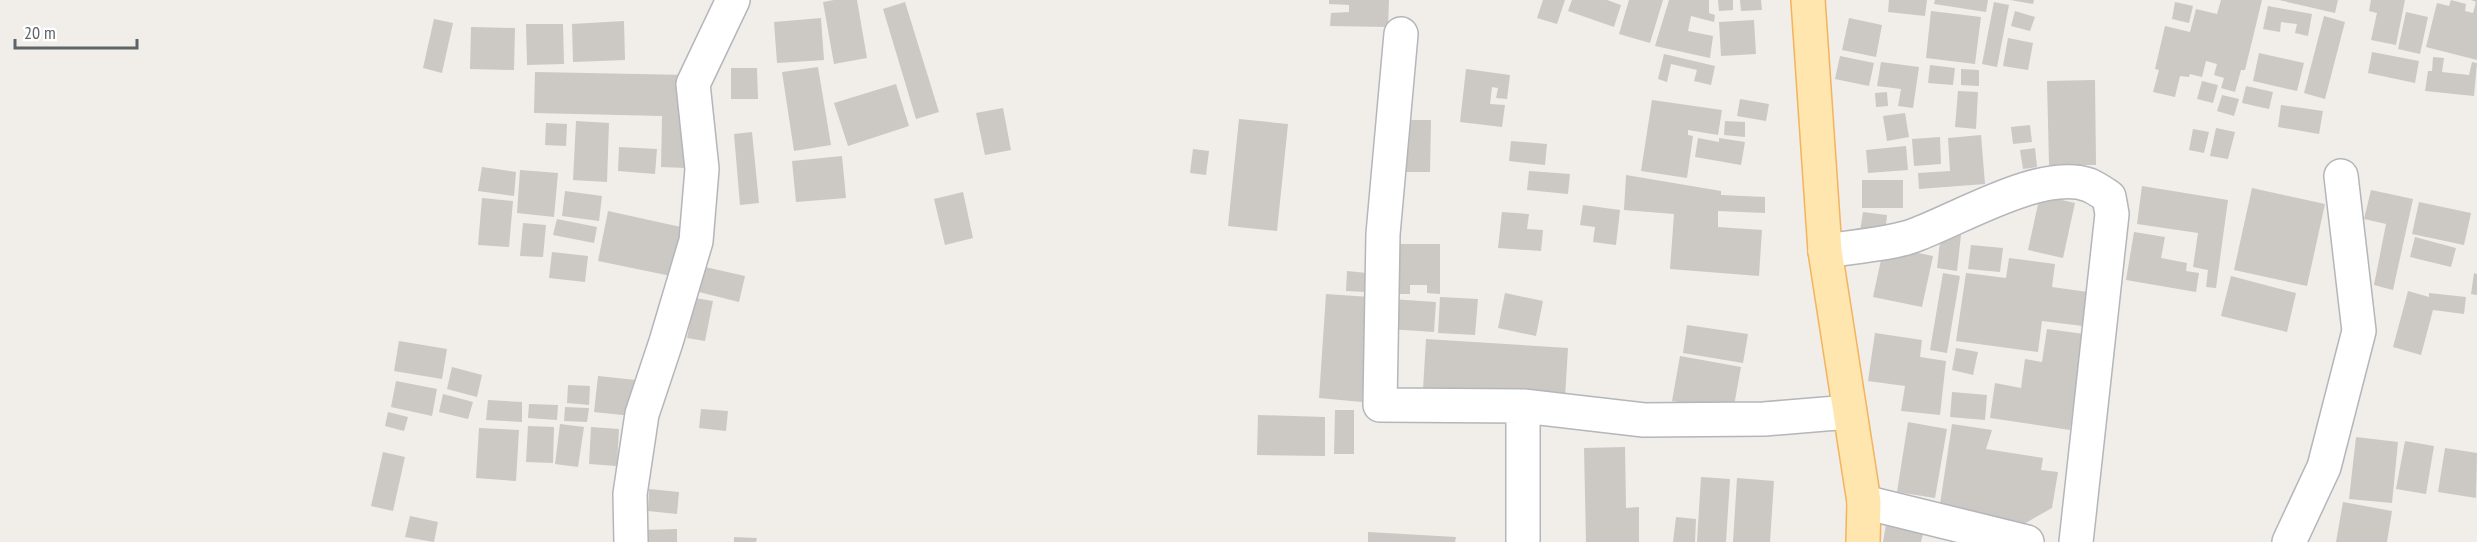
<svg xmlns="http://www.w3.org/2000/svg" width="2477" height="542" font-family="'PT Sans Narrow',sans-serif">
<style>
.building{fill:#ccc8c4}
.lines{fill:none;stroke-linecap:round;stroke-linejoin:round}
.minor-casing{stroke:#b3b6ba;stroke-width:36}
.primary-casing{stroke:#f4b35d;stroke-width:36}
.minor{stroke:#fff;stroke-width:33}
.primary{stroke:#ffe6af;stroke-width:33}
</style>
<rect width="100%" height="100%" fill="#f1ede8"/>
<path class="building" d="M834,0H857L867,58L834,64L823,2Z
M1329,0H1389L1388,27L1330,26L1331,13L1349,12V5L1329,4Z
M1543,0H1565L1557,24L1537,18Z
M1572,0H1607L1621,5L1614,27L1568,11Z
M1629,0H1663L1650,43L1619,34Z
M1669,0H1709V13L1715,15L1714,22L1691,16L1688,31L1713,36L1710,58L1655,46Z
M1718,0H1733V10L1719,11Z
M1740,0H1761L1762,10L1741,11Z
M1889,0H1927L1925,16L1888,12Z
M1935,0H1988L1986,12L1934,4Z
M2010,0H2034L2033,4Z
M2221,0H2262L2245,70H2241L2235,92L2221,88L2224,78L2214,75L2217,64L2206,61L2202,77L2190,74L2189,77L2180,76L2175,97L2153,92L2159,70L2155,69L2165,26L2190,32L2196,9L2217,14Z
M2279,0H2338L2335,13Z
M2371,0H2405L2396,45L2371,40L2377,13L2369,11Z
M2451,0L2466,4L2465,11L2473,13L2476,2L2471,0H2477V60L2426,47L2437,3L2449,6Z
M905,2L939,112L916,119L883,9Z
M1994,2L2009,5L1997,67L1982,64Z
M2175,2L2193,6L2189,23L2172,19Z
M2268,6L2312,14L2308,36L2295,33L2297,24L2281,22L2280,32L2263,29Z
M1931,11L1981,17L1975,64L1926,58Z
M2015,11L2035,17L2030,31L2011,26Z
M2406,12L2428,17L2420,54L2398,49Z
M2324,16L2345,22L2325,99L2304,93Z
M821,18L824,60L777,63L774,22Z
M1849,18L1882,25L1876,57L1842,50Z
M434,19L453,23L442,73L423,68Z
M1754,20L1756,54L1721,56L1719,22Z
M624,21L625,60L573,62L572,24Z
M526,24H563L564,64L527,65Z
M471,27L515,28L514,70L470,69Z
M2008,38L2033,43L2028,70L2003,66Z
M2372,52L2419,61L2415,83L2368,73Z
M2259,53L2304,63L2297,91L2253,81Z
M1664,54L1715,66L1711,85L1694,81L1697,70L1671,64L1667,82L1658,79Z
M1840,56L1874,63L1869,86L1835,79Z
M2433,57L2444,58L2442,72L2469,75L2472,62L2477,63L2474,96L2425,91L2428,71H2432Z
M1881,62L1919,67L1913,108L1898,106L1901,89L1877,86Z
M1930,65L1955,68L1953,85L1928,83Z
M818,67L831,145L794,151L782,72Z
M731,68H757L758,99H731Z
M1466,69L1510,75L1507,99L1496,98L1498,88L1492,87L1490,104L1505,105L1502,127L1460,122Z
M1961,69L1979,70V86L1961,85Z
M535,72L689,75L687,168L661,167L662,116L534,113Z
M2095,80L2096,165H2049L2047,81Z
M2202,81L2218,85L2213,103L2197,99Z
M896,84L909,126L848,146L834,103Z
M2246,86L2273,92L2269,109L2242,103Z
M1958,91L1978,92L1976,129L1955,127Z
M1887,92L1888,106L1876,107L1875,93Z
M2222,95L2239,99L2234,116L2217,111Z
M1740,99L1769,104L1766,121L1737,116Z
M1652,100L1722,110L1718,135L1688,130V135L1693,136L1687,178L1641,171Z
M2281,105L2323,111L2319,134L2278,127Z
M1003,108L1011,150L985,155L976,113Z
M1905,113L1909,137L1887,141L1883,116Z
M1239,119L1288,124L1277,231L1228,226Z
M1403,120H1431L1430,172H1403Z
M576,121L609,123L607,182L573,180Z
M1725,121L1745,122V137L1724,135Z
M546,123L567,124L566,146L545,145Z
M2030,125L2032,142L2013,144L2011,127Z
M2216,128L2235,132L2228,159L2210,156Z
M2193,129L2209,132L2204,153L2189,150Z
M752,132L759,203L740,205L734,134Z
M1981,135L1985,184L1919,189L1918,173L1950,171L1948,138Z
M1940,137L1941,164L1914,166L1912,139Z
M1698,138L1719,142V138L1745,142L1741,165L1695,157Z
M1511,141L1547,144L1545,165L1509,161Z
M1906,146L1908,170L1868,173L1866,150Z
M619,147L657,149L655,174L618,171Z
M2035,148L2037,167L2023,169L2020,150Z
M1193,149L1209,151L1206,175L1190,173Z
M842,156L846,198L796,202L792,161Z
M482,167L516,172L514,196L478,191Z
M520,170L558,173L554,217L517,213Z
M1529,171L1570,174L1568,194L1527,190Z
M1626,175L1721,191V195L1765,197V213L1718,211V227L1762,230L1759,276L1670,269L1674,214L1624,210Z
M1862,180H1903V208H1862Z
M2142,186L2228,200L2216,288L2206,287L2208,270L2193,267L2198,233L2137,224Z
M2252,188L2325,204L2307,286L2234,270Z
M2371,190L2413,199L2393,290L2374,285L2386,224L2364,219Z
M565,191L602,196L599,221L562,216Z
M963,192L973,238L945,245L934,199Z
M2040,195L2075,203L2063,258L2028,250Z
M482,198L513,201L509,247L478,245Z
M2419,202L2471,213L2464,245L2412,234Z
M1583,205L1620,210L1616,245L1593,242L1595,227L1580,225Z
M608,211L681,227L671,276L598,261Z
M1502,212L1529,214L1527,229L1543,230L1541,251L1498,248Z
M1863,212L1887,215L1885,235L1860,231Z
M557,219L597,227L594,243L553,235Z
M523,223L546,225L543,257L520,256Z
M2134,232L2165,237L2161,258L2187,263L2186,271L2199,273L2196,292L2126,280Z
M1941,233L1961,235L1957,271L1937,268Z
M2415,237L2456,248L2451,267L2410,257Z
M1392,244H1440V294L1427,293V285H1410V294H1391Z
M1971,245L2003,248L2000,272L1968,269Z
M1884,246L1933,256L1922,307L1873,297Z
M552,252L588,256L585,282L549,278Z
M2009,258L2055,264L2052,287L2088,292L2083,326L2042,321L2038,352L1956,341L1966,273L2006,278Z
M705,267L745,276L739,302L699,292Z
M1347,271L1367,273L1366,292L1346,291Z
M1943,273L1960,276L1947,353L1930,350Z
M2474,273L2477,274V295L2471,294Z
M2231,276L2296,293L2287,332L2221,316Z
M2408,291L2429,297V293L2466,297L2464,314L2433,310L2421,355L2393,347Z
M1505,293L1543,301L1536,336L1498,328Z
M1326,294L1370,297L1362,402L1319,398Z
M1440,297L1478,299L1475,335L1438,333Z
M695,298L713,301L705,341L687,338Z
M1391,299L1436,302L1434,332L1389,329Z
M1687,325L1748,334L1743,363L1683,353Z
M2047,329L2084,334L2070,430L1990,418L1995,383L2021,388L2025,359L2042,362Z
M1875,333L1922,340L1920,357L1946,361L1940,415L1901,411L1905,386L1868,381Z
M1426,339L1568,348L1565,398L1423,389Z
M399,341L447,349L442,379L394,371Z
M1956,348L1978,352L1973,375L1952,370Z
M1680,356L1741,367L1733,411L1672,401Z
M452,367L482,375L477,397L447,389Z
M598,376L636,380L632,416L594,412Z
M396,381L437,389L432,416L391,407Z
M568,385L590,386L589,405L567,403Z
M1952,392L1987,395L1985,420L1950,417Z
M443,394L473,402L468,419L439,412Z
M488,400L522,402V422L486,420Z
M529,404L558,405L557,420L528,418Z
M565,407L589,408L587,422L564,421Z
M701,409L728,411L726,431L699,428Z
M1335,410H1354V454H1334Z
M388,412L408,417L404,431L385,426Z
M1258,415L1325,417V456L1257,455Z
M1908,422L1947,429L1935,498L1897,492Z
M560,424L584,427L578,467L555,464Z
M1952,424L1992,430L1986,449L2043,458L2041,470L2058,472L2052,508L2015,529L1939,511Z
M528,426L554,427L553,463L526,462Z
M591,427L619,429L617,466L589,464Z
M479,428L519,430L516,481L476,478Z
M2356,437L2398,442L2392,503L2349,499Z
M2405,441L2434,446L2426,494L2396,489Z
M1625,447L1626,508L1639,507V542H1586L1584,448Z
M2445,448L2477,453L2476,498L2438,492Z
M383,452L405,457L393,511L371,506Z
M1701,477L1730,479L1726,542H1697Z
M1737,478L1774,481L1770,542H1733Z
M649,489L679,492L677,514L648,511Z
M2343,502L2392,511L2387,542H2336Z
M410,516L438,522L434,542L405,537Z
M1676,517L1696,519L1695,542H1673Z
M1886,524L1924,530L1921,542H1883Z
M677,529V542H644L643,530Z
M1368,532L1456,537L1455,542H1368Z
M734,537L757,538L756,542H734Z"/>
<g class="lines">
<g class="minor-casing">
<path id="minor" d="M1401,34L1383,234L1380,405L1523,406L1644,420L1764,419L1849,412
M1825,251C1850,247 1893,244 1915,235C1959,219 2043,168 2089,185C2096,188 2103,193 2109,197L2112,214L2076,542
M1523,406V542
M1864,502L2027,542
M631,542L630,494L642,414L666,342L696,241L702,169L693,84L733,0
M2289,542L2324,467L2359,331L2341,176"/>
</g>
<g class="primary-casing">
<path id="primary" d="M1808,0L1825,251L1864,502L1863,542"/>
</g>
<use href="#minor" class="minor"/>
<use href="#primary" class="primary"/>
</g>
<path d="M15 39v9h122v-9" fill="none" stroke="#5f6468" stroke-width="3"/>
<text x="24" y="39" font-size="18" fill="#5f6468" stroke="#ffffff" stroke-width="4.5" paint-order="stroke">20 m</text>
</svg>
